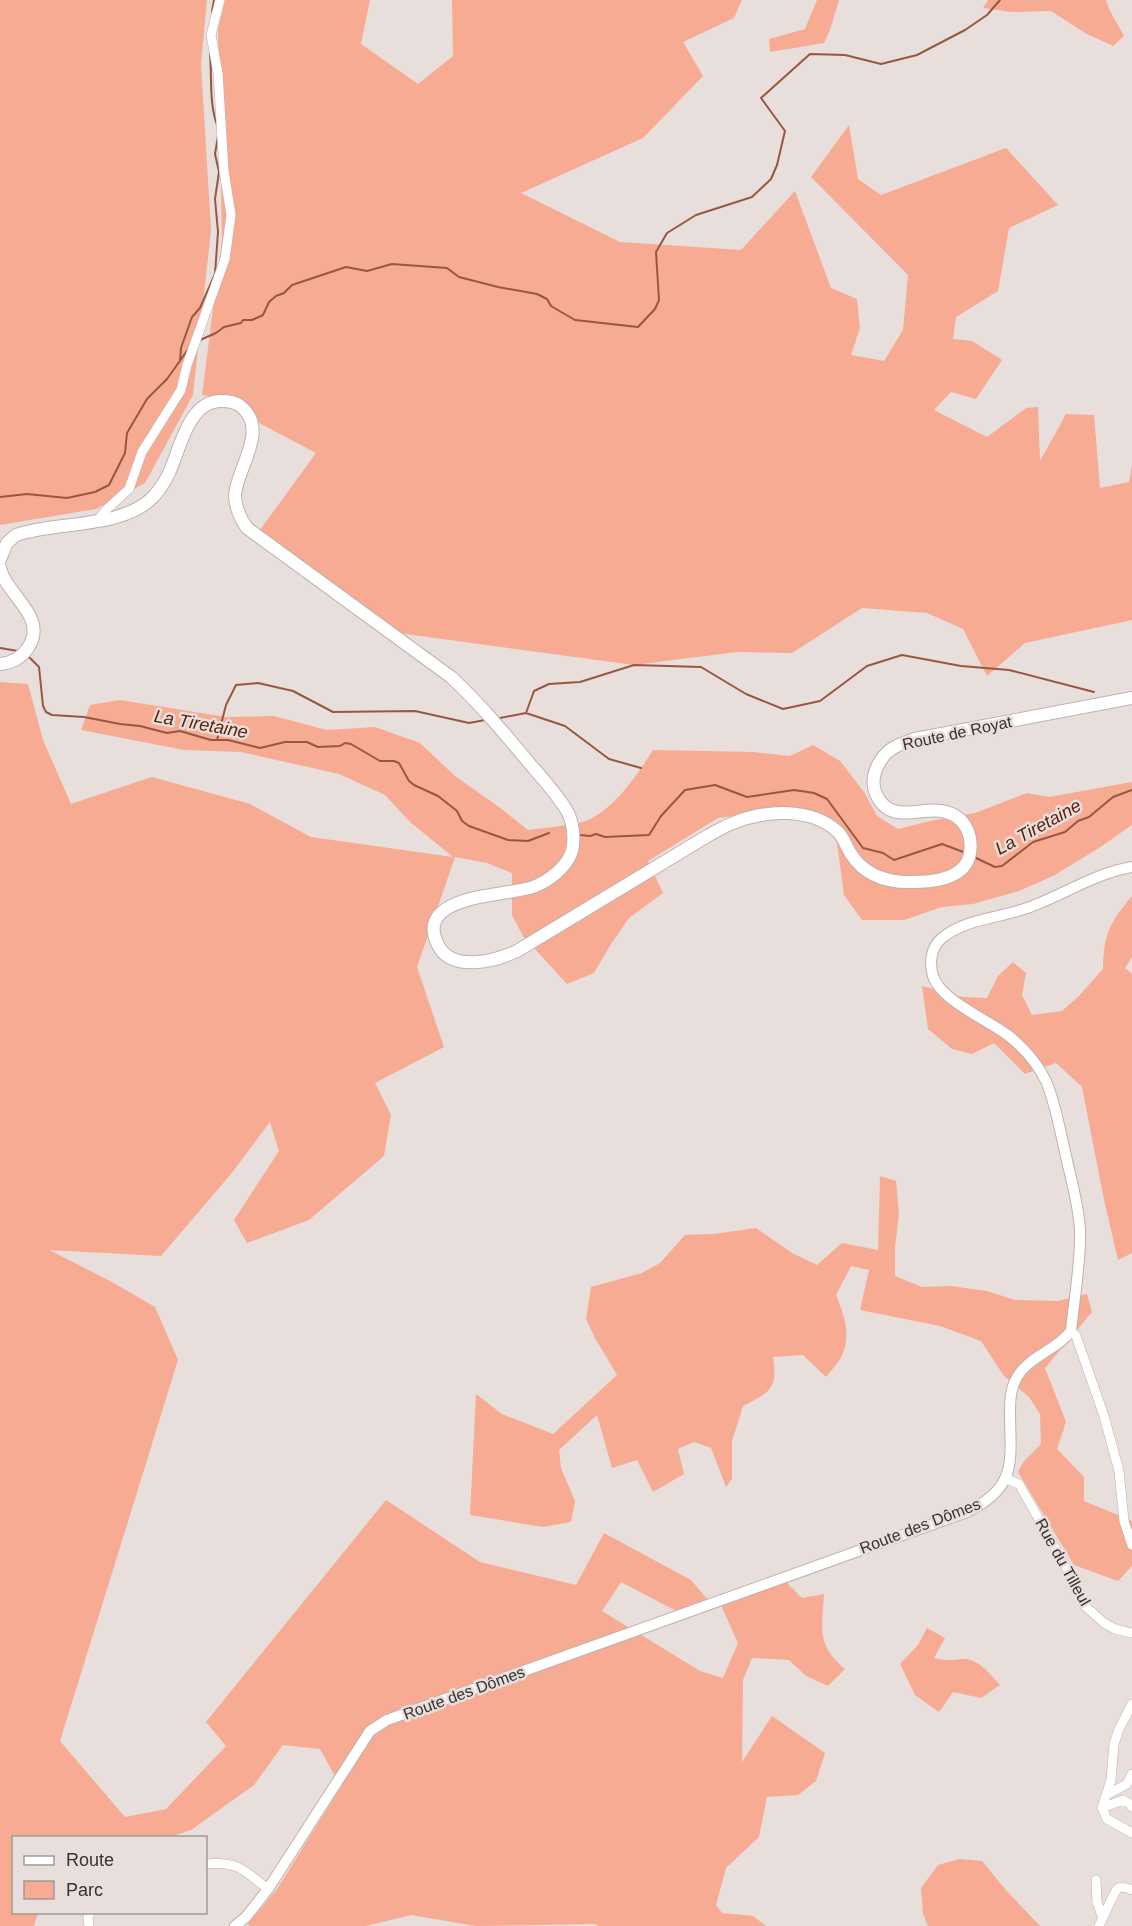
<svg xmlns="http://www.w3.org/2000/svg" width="1132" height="1926" font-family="Arial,sans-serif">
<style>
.green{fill:#f7ab92}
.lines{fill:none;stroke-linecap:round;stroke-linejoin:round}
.stream{stroke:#985741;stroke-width:2}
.minor-casing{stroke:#bcb2af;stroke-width:10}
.tertiary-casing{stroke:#bcb2af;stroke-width:12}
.secondary-casing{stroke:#bcb2af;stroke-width:14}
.minor{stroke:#fff;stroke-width:9}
.tertiary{stroke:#fff;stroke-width:10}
.secondary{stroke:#fff;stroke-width:12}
.labels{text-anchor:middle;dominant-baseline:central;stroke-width:5;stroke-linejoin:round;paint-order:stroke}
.street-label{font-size:16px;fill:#373332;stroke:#e8dedb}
.water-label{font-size:18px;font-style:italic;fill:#5b1f0a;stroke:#e8dedb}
</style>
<rect width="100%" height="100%" fill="#e8dedb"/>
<path class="green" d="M0,0H207L201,64L211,230L193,395L145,483L96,509L0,525Z
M225,0H370L361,44L418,84L453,56L452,0H742L734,18L683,42L703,76L643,138L521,193L620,242L741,250L795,191L831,288L857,299L860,328L851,355L884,361L903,330L908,275L811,177L849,125L858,179L881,195L1006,148L1058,205L1009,228L998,291L956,317L953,339L972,341L1002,360L976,399L951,392L934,410L987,437L1026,408L1038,407L1040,461L1066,414L1094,415L1100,488L1129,482L1132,465V620L1025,643L987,676L963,629L927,613L862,608L792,653L737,652L634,665L398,633L308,570L260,530L316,453L261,424L237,401L202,395L222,239L218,29Z
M817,0H839L830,30L824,43L770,52L769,39L805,29Z
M988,0H1106L1109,9L1124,36L1113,46L1085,33L1051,11L1012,12L983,8Z
M0,682L28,684L43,740L71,804L152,777L250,804L311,837L453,857L410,822L385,795L339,774L241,752L184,750L81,730L90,705L120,700L226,717L274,716L327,730L375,727L420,743L455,776L499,807L528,830C543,828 580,825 591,819C618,804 637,775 653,750L753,752L790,756L813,745L840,761L864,792L877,816L898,829L930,821L975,813L1027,793L1049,797L1132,782V825L1099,848L1053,876L1019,891L973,904L942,907L904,920H862L844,895L834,821L795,807L718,818L648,861L663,893L629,918L611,944L594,973L567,984L523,936L512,915V873L487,863L455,857L417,967L444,1047L375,1083L391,1115L384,1156L309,1220L247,1243L234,1220L279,1151L270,1122L231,1174L161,1256L49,1250L112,1282L155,1307L178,1360L60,1741L125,1817L166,1809L226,1746L206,1722L386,1500L480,1562L576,1585L604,1533L691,1580L709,1601L678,1612L621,1582L602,1611L700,1671L723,1678L738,1643L721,1605L786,1582L802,1598L824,1594C822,1628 816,1645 845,1669L828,1686L806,1676L789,1660L752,1658L743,1680L742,1762L772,1716L825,1753L816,1781L798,1795L767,1797L759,1837L726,1868L716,1905L722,1913L753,1916L766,1926H598L595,1924L476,1926L411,1915L366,1926H249L248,1924L277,1889L341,1787L320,1749L283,1745L254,1785L191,1830L170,1837L14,1838V1912L38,1913L34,1926H0Z
M1132,896V957L1125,968L1132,974V1253L1118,1260L1104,1200L1082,1087L1056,1063L1025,1074L994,1043L972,1054L952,1049L928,1029L922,986L963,997L987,998L998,976L1013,962L1026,973L1022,995L1032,1015L1062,1011L1078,997L1103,969C1104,933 1109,924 1132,896Z
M880,1176L896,1181L899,1214L895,1247V1276L922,1287L951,1286L987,1291L1015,1300L1058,1301L1087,1294L1092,1312L1045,1368L1066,1422L1057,1449L1084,1477V1501L1132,1521V1566L1118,1581L1074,1565L1018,1472L1024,1461L1041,1444L1040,1414L1029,1397L1004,1376L981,1341L940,1326L860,1310L869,1270L851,1266L836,1295C844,1314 852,1337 841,1357C838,1364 830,1371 826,1377L803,1355L773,1357C778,1390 770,1392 743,1406L732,1441V1479L726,1487L711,1448L694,1442L678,1449L684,1474L653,1492L637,1460L612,1468L597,1415L559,1450L561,1468L575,1501L571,1522L543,1527L470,1515L476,1394L502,1414L553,1434L617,1375L595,1338L586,1319L591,1287L642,1273L660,1263L685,1235L714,1234L756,1228L792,1253L817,1265L842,1243L878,1250Z
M927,1628L945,1638L934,1658C946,1661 953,1660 964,1659C979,1659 991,1675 1000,1685L981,1698L953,1692L939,1712L915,1695L900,1664L918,1645Z
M959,1859L982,1861L1005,1889L1040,1926H928L923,1914L921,1888L938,1865Z"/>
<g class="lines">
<path class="stream" d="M212,12L214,0
M210,54C212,77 209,103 217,125
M200,340L216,333L224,327L241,323L243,320H252L263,315L269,302L276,296L284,293L292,285L346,267L367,271L392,264L447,268L459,277L498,287L537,294L547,299L551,306L575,320L638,327L655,309L659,300L656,252L667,233L696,215L752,197L771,179L777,165L785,131L761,98L810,54L845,55L881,64L917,55L965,30L987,15L1000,0
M180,361L181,348L192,317L200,308L215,274L218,232L215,199L219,172L215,154L218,136
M0,497L27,494L67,498L95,492L109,485L125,453L127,433L147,399L167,379L189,348
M0,648L18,651
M28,656L39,667L43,706L46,712L52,715L84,717L120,724L140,726L167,733L180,731L211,740H228L260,748L285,742H307L318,747L340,746L345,743L351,744L380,761H394L399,763L409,781L414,785L438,796L457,811L462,821L469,826L508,840L528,841L549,833
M526,713L565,726L609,759L641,768
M500,718L526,713L534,691L549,684L580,682L634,665L701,667L746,694L783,709L820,701L867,666L902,655L961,666L1009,670L1094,692
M217,740L226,705L236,685L258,683L293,691L333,712L415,711L469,723L485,720
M580,835L590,836L596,834L605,837L649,835L661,816L685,790L715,785L747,797L794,790L814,793L827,799L863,848L883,853L894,860L942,844L966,853
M974,857L995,867L1002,866L1033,842L1065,832L1078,821L1089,817L1113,797L1132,790"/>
<g class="minor-casing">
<path id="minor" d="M98,520L107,509L129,489L142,452L181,390L187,365L225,259L231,215L224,171L218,73L211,35L220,0
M1071,1331L1076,1336L1104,1416L1119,1471L1124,1521L1132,1545
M1005,1478L1019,1484L1070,1574L1083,1604L1104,1623L1115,1629L1132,1633
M1132,1704L1119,1729L1114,1744L1111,1780L1102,1808L1107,1819L1132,1833
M1106,1795L1127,1784L1132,1774
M1102,1808L1123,1800L1130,1804L1132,1807
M206,1864C238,1861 244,1870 268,1889
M1096,1880L1097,1902L1102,1916
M89,1926L88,1918L90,1912
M1099,1926C1101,1922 1115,1891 1117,1889C1121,1886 1128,1888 1132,1890"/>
</g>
<g class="tertiary-casing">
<path id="tertiary" d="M235,1926L246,1917L268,1889L370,1731L387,1720L967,1512C1016,1488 1011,1464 1010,1415C1010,1403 1010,1390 1016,1379C1028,1356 1056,1351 1071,1331C1074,1300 1081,1262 1080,1231C1079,1206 1071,1180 1066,1156C1060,1131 1056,1105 1046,1081C1037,1063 1024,1048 1009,1036C988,1020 940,1000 933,976C929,962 931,947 942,938C967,917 1006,918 1035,905C1068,892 1097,873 1132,867"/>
</g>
<g class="secondary-casing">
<path id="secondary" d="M0,559L7,543L16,535C56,521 124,529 154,496C160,489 165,482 169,473C180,450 188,400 222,401C228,401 234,402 239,405C271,428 237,467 235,495C235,508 240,518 247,528L451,677C480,704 505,734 530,764C543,779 557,794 567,811C573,822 575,838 572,851C567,867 549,881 533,887C508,896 412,894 438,945C452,973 495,961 517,951L709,835C717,831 725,826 733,823C765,810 810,807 837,831C843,836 846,846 851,854C865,876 888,883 914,882C927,882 946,880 958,872C976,860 974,829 957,817C930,798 893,831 876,794C871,783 874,770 881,760C888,748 902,743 915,739L1132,698
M0,567C5,595 49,616 28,648C21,658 12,663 0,664"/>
</g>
<use href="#minor" class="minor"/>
<use href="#tertiary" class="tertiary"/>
<use href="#secondary" class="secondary"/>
</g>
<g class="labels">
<g class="street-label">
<text transform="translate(957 733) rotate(-12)">Route de Royat</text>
<text transform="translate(920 1526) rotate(-21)">Route des Dômes</text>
<text transform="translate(1063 1562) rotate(61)">Rue du Tilleul</text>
<text transform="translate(464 1693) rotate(-20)">Route des Dômes</text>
</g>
<g class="water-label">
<text transform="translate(201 724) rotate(10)">La Tiretaine</text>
<text transform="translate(1038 827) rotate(-29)">La Tiretaine</text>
</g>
</g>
<rect x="12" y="1836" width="195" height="78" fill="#e8dedb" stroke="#a19a97" stroke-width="1.5"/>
<rect x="24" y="1856" width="30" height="9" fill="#ffffff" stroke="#a19a97" stroke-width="1.5"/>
<text x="66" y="1866" font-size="18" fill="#373332">Route</text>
<rect x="24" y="1881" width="30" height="18" fill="#f7ab92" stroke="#a19a97" stroke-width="1.5"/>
<text x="66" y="1896" font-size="18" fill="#373332">Parc</text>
</svg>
